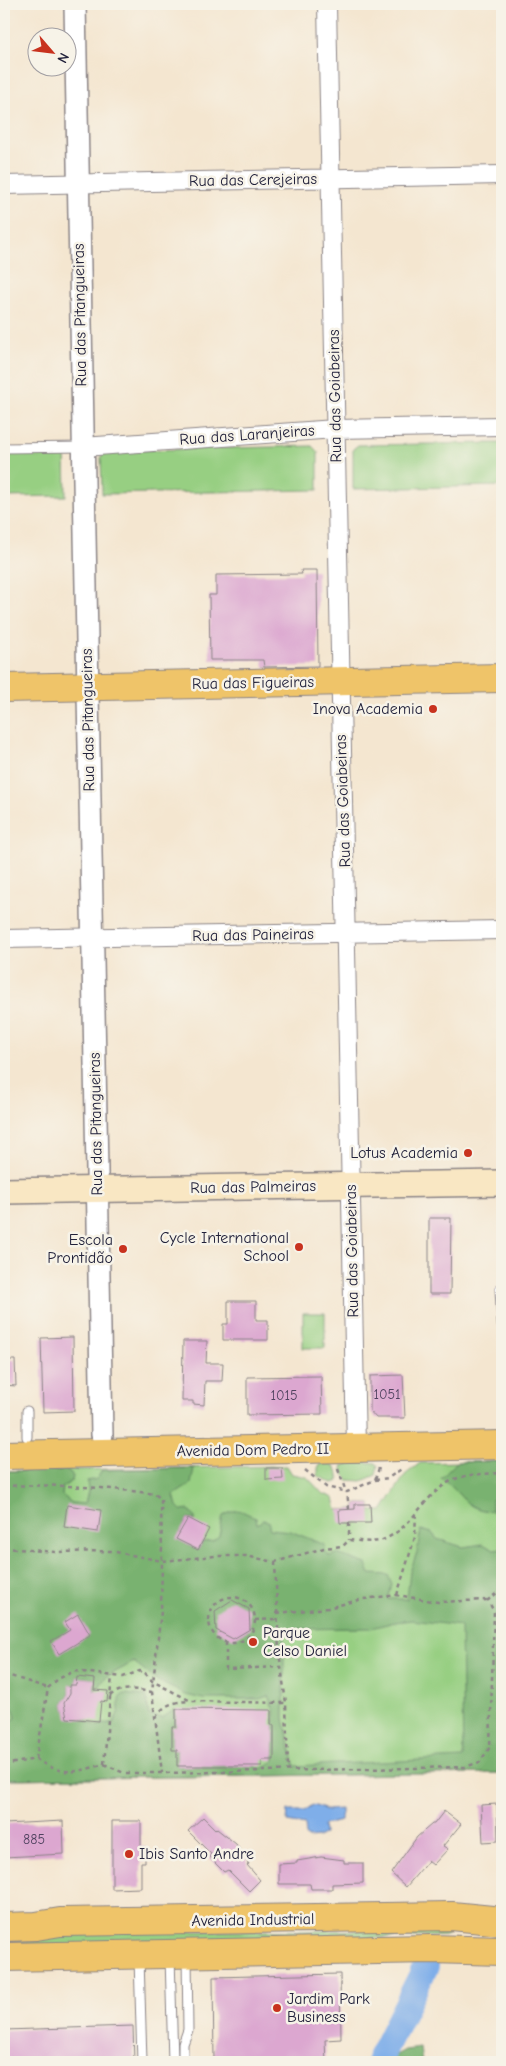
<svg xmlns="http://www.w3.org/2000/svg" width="506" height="2066" font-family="'Comic Neue',sans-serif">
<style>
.green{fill:#97cf82;stroke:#5c785e}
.forest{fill:#79b270;stroke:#4e6a56;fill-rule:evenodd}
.water{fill:#7faee9;stroke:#506892}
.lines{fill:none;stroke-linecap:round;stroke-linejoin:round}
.river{stroke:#7faee9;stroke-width:26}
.building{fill:#dca7d0}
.service-casing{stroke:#8b8486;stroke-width:11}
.minor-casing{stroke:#8b8486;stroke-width:20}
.tertiary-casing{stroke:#8b8486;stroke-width:24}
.secondary-casing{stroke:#8b8486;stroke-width:28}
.primary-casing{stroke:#8b8486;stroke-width:30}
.path{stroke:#8b8486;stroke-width:2.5;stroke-dasharray:4 4;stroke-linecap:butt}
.service{stroke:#fff;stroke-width:9}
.minor{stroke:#fff;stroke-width:18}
.tertiary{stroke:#fff;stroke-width:21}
.secondary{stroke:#f9e7c3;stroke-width:25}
.primary{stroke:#efc469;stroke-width:28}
.poi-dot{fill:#c8321e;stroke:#f7f3e8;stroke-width:2}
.labels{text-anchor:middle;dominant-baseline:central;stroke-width:5;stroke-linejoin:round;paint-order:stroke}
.number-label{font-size:14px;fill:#504360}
.street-label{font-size:16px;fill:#22223b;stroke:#f7f3e8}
.poi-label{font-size:16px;fill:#22223b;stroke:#f7f3e8;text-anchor:end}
</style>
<rect width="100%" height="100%" fill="#f7f3e8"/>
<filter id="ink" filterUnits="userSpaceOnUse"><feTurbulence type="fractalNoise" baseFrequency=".02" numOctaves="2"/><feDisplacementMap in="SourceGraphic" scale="10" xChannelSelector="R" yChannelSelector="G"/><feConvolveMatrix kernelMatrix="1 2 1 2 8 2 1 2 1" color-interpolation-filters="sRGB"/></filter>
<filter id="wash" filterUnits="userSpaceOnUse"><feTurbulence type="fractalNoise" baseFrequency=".0096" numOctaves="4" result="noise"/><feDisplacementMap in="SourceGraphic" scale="20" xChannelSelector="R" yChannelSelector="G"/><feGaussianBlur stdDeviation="1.12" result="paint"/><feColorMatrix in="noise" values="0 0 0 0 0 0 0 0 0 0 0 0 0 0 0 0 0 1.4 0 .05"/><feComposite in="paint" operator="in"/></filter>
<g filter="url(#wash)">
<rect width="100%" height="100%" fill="#f4e6d0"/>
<path class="green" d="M502,443V486L353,489V449L358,445Z
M312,446L318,452V490L102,494L101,456L106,451Z
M65,452L66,496L4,497V453Z
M303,1313H325V1348H303Z
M502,1461V1773L4,1779V1471L287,1466L292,1474L307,1477L322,1493L334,1498L337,1510L355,1509V1504H370V1511H382L405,1475L420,1463Z
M360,1462L376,1463L378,1466L376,1475L362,1481L347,1480L342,1469L343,1465Z
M320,1464H333L339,1475V1481L333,1483L318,1476V1468Z
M450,1930L447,1935L444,1936L4,1949V1940L46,1932Z"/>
<path class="forest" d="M502,1461V1491L492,1500V1511C463,1510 463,1493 441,1478L457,1462Z
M194,1468L191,1484L174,1495L177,1506L182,1511L189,1510L195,1517V1521L188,1518L177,1539L198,1550L202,1542L212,1541L219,1536L223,1516C243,1506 237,1511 256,1517L257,1524L263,1520L268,1521L270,1529L290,1531L325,1545L326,1553L330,1556L337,1554L366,1564L370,1574L388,1575L392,1585L388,1599H407L410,1572L417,1552L421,1530L432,1533L437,1539L463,1547L483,1544L494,1550L502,1549V1773L4,1779V1726L16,1718L14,1710L4,1705V1476L9,1471L66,1470L73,1476L72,1481L63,1487L62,1495L72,1503L85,1504L88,1491L87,1481L97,1479L102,1470ZM412,1620L461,1626L463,1758L295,1766L284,1719V1629L371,1628L395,1622ZM134,1662L158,1681L186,1695L203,1699H259L268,1696L274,1710L275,1760L268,1766L259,1769L254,1766H177V1750H172V1728L176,1727V1709L162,1718L149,1715L146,1696L124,1694L119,1698V1711L114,1722L97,1726L66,1711L64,1703L70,1693V1685H76L77,1677L95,1679L94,1690L99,1687L106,1677Z
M384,2038L394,2045V2056L405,2050L420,2048L422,2062H371Z"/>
<path class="water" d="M313,1805L327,1810L341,1809V1821L323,1825L324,1834L320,1837L308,1838L306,1835L305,1825L287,1822L288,1811H304Z"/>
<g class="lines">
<path class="river" d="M378,2062L426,1966"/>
</g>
<g id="blocks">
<path class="building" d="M301,570H317L318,666L264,667L263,660H210L209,595H216V575L302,574Z
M429,1218H451L450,1294H429Z
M228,1301H256V1320H268V1340H223V1324H228Z
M73,1337L74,1411L43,1412L41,1338Z
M183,1341H207L206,1363H223L222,1381H205L204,1405L193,1404V1401H182Z
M4,1360H15L16,1386L4,1385Z
M403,1375L405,1418H376L370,1411V1376Z
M321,1376L322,1414L247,1415V1377Z
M266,1468H282L283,1479L266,1480Z
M355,1504H370L371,1523H340L339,1510L355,1509Z
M67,1505L101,1510L98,1532L64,1527Z
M188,1518L209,1529L198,1550L176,1539Z
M232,1600L249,1609L250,1629L233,1639L216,1630L215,1611Z
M78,1614L90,1635L59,1654L51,1641L70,1630L65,1622Z
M77,1677L95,1679L94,1690L108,1691L107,1702L101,1701L99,1721L67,1718L64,1703L70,1693V1685H76Z
M176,1709L271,1710V1725H274V1760H262V1766H177V1750H172V1727H176Z
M497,1804L498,1841L483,1842L481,1805Z
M444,1811L461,1824L443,1846L448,1849L433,1865L428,1861L406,1887L391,1873L417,1837L432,1824H434Z
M203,1817L216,1830L217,1829L236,1844L249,1864L247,1865L260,1880L249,1891L228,1870L224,1872L209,1857L211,1854L188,1831Z
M63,1821L64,1854L4,1857V1824Z
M112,1821H141V1847H145V1862H141V1888L112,1889Z
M321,1857L344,1860V1863H363V1883L332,1884V1889H311L310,1884H279V1864L297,1863V1861Z
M340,1974L341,2039L325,2040L326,2062H214L213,1977Z
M133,2026L134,2062H4V2030Z"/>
</g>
</g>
<g filter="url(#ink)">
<use href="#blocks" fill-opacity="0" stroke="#8b8486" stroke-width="1"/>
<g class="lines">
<g class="service-casing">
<path id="service" d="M4,448L83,447
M500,1289L502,1325
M27,1411V1437
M170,1957L173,2062
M139,1958L142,2062
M183,2062V2044L188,2030L187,1956"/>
</g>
<g class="minor-casing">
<path id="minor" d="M327,4L356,1448
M4,185L502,175
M83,447L335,429L502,426
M4,939L502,930"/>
</g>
<g class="tertiary-casing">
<path id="tertiary" d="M75,4L102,1435"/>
</g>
<g class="secondary-casing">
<path id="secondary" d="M4,1191L502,1183"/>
</g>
<g class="primary-casing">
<path id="primary" d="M4,688L502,678
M4,1455L502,1445
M4,1927L36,1926L60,1922L452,1916L502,1921
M4,1957L431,1949L502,1951"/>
</g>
<path class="path" d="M338,1469L346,1492
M305,1470L326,1487L347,1492
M375,1480L388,1478L403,1468
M4,1486C54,1484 105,1487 155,1494L161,1499L162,1561L161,1611L152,1692L162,1773
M349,1509L347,1492L375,1480L379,1468
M349,1523V1540
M4,1548L56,1552L111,1551L162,1561L215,1556H246L275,1562L324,1548L343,1546L349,1540C361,1541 377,1544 387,1538C414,1525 425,1493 453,1480C468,1473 486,1474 502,1473
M275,1562L279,1652L286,1703L288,1770
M397,1595L415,1537L416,1512
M209 1620a23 23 0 1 1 46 0a23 23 0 1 1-46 0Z
M277,1613L328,1608L363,1599L397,1595L438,1602L488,1600
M255,1620L277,1619
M226,1642V1669L281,1667
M4,1674L48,1688
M110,1696C121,1686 138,1690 152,1692
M156,1717C164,1704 174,1702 189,1701
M36,1759L48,1688L58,1679L74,1671L123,1677L140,1671L145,1673L152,1681L191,1701L286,1703
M104,1764L112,1676
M4,1765L36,1759C62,1776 76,1773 104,1764L124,1773H162L465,1767L480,1762L490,1747L494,1612L488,1600L502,1589"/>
<use href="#service" class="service"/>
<use href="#minor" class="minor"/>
<use href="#tertiary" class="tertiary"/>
<use href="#secondary" class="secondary"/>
<use href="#primary" class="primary"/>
</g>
</g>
<g class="poi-dot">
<circle cx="433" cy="709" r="5"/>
<circle cx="468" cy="1153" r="5"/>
<circle cx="299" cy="1247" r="5"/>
<circle cx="123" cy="1249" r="5"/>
<circle cx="253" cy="1642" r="5"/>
<circle cx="129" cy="1854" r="5"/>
<circle cx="277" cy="2008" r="5"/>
</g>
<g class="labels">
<g class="number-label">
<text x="387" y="1394">1051</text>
<text x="284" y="1395">1015</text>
<text x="34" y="1839">885</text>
</g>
<g class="street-label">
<text transform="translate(253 180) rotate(-1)">Rua das Cerejeiras</text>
<text transform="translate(80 315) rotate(-91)">Rua das Pitangueiras</text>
<text transform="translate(335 396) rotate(-91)">Rua das Goiabeiras</text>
<text transform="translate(247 435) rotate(-4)">Rua das Laranjeiras</text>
<text transform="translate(253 683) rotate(-1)">Rua das Figueiras</text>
<text transform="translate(88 720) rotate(-91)">Rua das Pitangueiras</text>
<text transform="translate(343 801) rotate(-92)">Rua das Goiabeiras</text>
<text transform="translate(253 935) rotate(-1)">Rua das Paineiras</text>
<text transform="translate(96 1124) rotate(-91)">Rua das Pitangueiras</text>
<text transform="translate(253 1187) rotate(-1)">Rua das Palmeiras</text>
<text transform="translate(352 1251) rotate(-91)">Rua das Goiabeiras</text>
<text transform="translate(253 1450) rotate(-1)">Avenida Dom Pedro II</text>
<text transform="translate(253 1920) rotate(-1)">Avenida Industrial</text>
</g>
<g class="poi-label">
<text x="423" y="709">Inova Academia</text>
<text x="458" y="1153">Lotus Academia</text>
<text x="289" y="1238">Cycle International<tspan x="289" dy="18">School</tspan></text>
<text x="113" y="1240">Escola<tspan x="113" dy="18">Prontidão</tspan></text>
<text x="263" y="1633" text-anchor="start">Parque<tspan x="263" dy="18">Celso Daniel</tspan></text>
<text x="139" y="1854" text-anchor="start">Ibis Santo Andre</text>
<text x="287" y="1999" text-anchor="start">Jardim Park<tspan x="287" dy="18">Business</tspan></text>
</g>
</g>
<rect width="506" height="2066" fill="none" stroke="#f7f3e8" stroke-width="20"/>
<g transform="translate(52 52) rotate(118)"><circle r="24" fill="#f7f3e8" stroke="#a29fa3"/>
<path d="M0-4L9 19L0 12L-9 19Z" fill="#c8321e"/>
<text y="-8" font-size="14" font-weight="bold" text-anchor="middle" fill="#22223b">N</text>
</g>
</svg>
